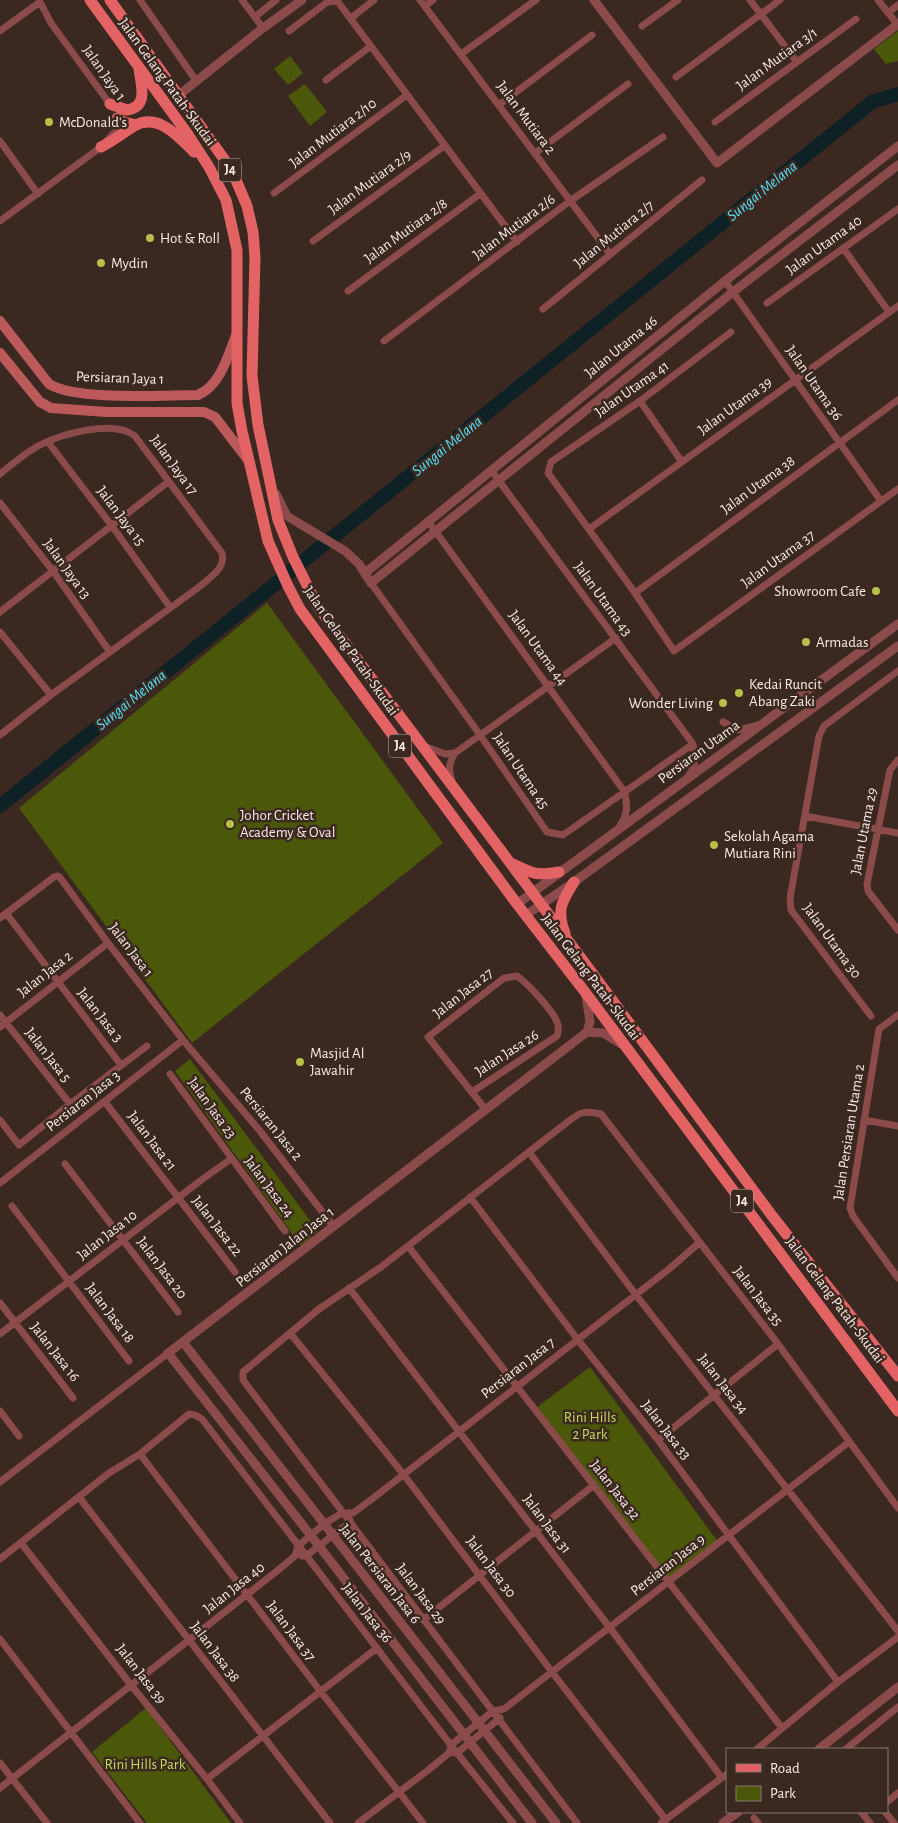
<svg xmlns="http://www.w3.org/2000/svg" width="898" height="1823" font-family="'Alegreya Sans',sans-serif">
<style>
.green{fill:#4c5809}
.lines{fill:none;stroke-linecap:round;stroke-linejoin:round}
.river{stroke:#0e2125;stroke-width:14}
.minor{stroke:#8a4b4a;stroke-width:7}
.tertiary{stroke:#8a4b4a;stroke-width:9}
.secondary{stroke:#bc595a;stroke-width:10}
.primary{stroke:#e36365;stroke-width:11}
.poi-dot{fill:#b7c147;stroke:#3b2820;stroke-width:2}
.labels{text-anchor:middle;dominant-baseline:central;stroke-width:5;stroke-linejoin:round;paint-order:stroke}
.shield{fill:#3b2820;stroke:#bfb0ab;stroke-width:1}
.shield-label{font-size:14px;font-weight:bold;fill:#f8ebe6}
.street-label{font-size:15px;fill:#f8ebe6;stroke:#3b2820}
.poi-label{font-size:15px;fill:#f8ebe6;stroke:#3b2820;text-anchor:start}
.park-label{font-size:15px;fill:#c4dc58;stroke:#3b2820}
.water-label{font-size:16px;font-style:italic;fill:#53e5fe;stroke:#3b2820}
</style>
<rect width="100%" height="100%" fill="#3b2820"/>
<path class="green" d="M898,31V61L886,64L874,49Z
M290,56L303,73L288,85L274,69Z
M305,84L327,112L310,126L288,96Z
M267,603L443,843L192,1043L19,808Z
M190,1059L318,1231L301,1246L175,1071Z
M590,1367L718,1542L665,1582L536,1408Z
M146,1708L231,1823H147L92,1752Z"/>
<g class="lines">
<path class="river" d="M0,806L872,102L898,94"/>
<path class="minor" d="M140,0L197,82
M242,0L263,28
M420,0L610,254
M750,0L797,62
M878,0L898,25
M425,6L433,0
M888,13L898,5
M255,17L276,0
M351,18L374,0
M642,26L678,0
M0,31L40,2L51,23L112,107
M289,31L326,3L332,1L338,2L517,242
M461,54L536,0
M676,77L780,0
M326,80L371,46
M499,105L592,35
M715,122L856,19
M0,141L38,194
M535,153L628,84
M274,193L407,95
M0,221L101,147L116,131L118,123L116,117
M313,241L444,146
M843,248L889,312
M725,281L881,501
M348,291L480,194
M767,303L898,209
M543,309L702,180
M731,332L640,401L551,462L548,473L635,593L674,651L898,489
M384,341L570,201L663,137
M640,401L682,462
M48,442L112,526L170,607
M491,470L693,744C695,756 697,766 688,776
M0,474C12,464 24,454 38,446C61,434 113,419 135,436L222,553C226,569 210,577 199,587L51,695L0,735
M0,503L53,571L110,652
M428,521L624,791C628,805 628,815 619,827
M589,529L898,306
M371,583L480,735L547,832L563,835L693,744
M635,593L898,400
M0,612L168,482
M0,632L51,695
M723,722L739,730L758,725
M424,746L445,754L455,753
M898,760L890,770L867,884L868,891L898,930
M452,781C448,769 449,763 455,753L616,638
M805,816L898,833
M6,913L121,1065
M0,918L54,877L58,876L61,879L108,943L183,1040L260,1131L334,1227
M0,1015L70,1104
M898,1015L879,1029L850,1208L853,1216L898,1278
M871,1016L791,910L790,898L819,736L824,726L898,671
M0,1027L108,943
M170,1074L285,1231
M472,1092L557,1036C558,1032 559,1029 558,1025C555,1012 528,984 517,976L504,978L428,1037L486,1110
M105,1102L235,1272
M0,1120L19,1145L70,1104L147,1046
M864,1120L898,1126
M529,1152L636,1295L898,1631
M65,1164L178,1312
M0,1183L183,1040
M470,1197L578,1340L658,1440L838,1682
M12,1206L129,1361
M408,1246L782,1728
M349,1288L610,1628L722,1778
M0,1303L73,1398
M290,1333L404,1475L552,1672L666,1820
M0,1334L204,1178L231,1159
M0,1411L19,1436
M658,1440L778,1344
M140,1454L321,1692L423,1823
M0,1482L167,1354
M79,1497L330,1823
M21,1543L131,1685L207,1779L240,1823
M302,1556H306L350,1522V1520
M0,1559L109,1473L140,1454L189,1414L195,1415L202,1419L453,1748L513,1823
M423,1620L594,1485
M0,1639L140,1823
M757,1749L838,1682L898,1637
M846,1749L898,1707
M454,1753H457L500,1718
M0,1763L47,1823
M207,1779L377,1648
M0,1788L277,1571L295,1556L298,1546L324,1524L342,1513H353L372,1499L669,1269L699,1243
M887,1802L898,1793
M861,1812L870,1823
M885,1812L894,1823
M754,1818L758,1823
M358,1823L427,1771L449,1753L451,1745L488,1715L493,1711L504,1709L849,1442
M577,1823L243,1380V1372L319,1309L381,1267L561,1127C578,1115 579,1109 601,1114L778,1344L898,1508
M661,1823L727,1774"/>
<path class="tertiary" d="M594,0L717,163L898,24
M179,95L263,28L302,0
M276,494L287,516L345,551L359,564L371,583L733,292L898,165
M365,573L725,281L898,146
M517,904L898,624
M526,915L574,882L898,646
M586,996L590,1022L587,1032
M587,1032L603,1033L621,1044
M183,1342L556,1823
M168,1353L319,1546L532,1823
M167,1354L587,1032
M819,1749L898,1687
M723,1823L738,1812"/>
<path class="secondary" d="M0,321L49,384C77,401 163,395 198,395C220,386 228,356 236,335
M0,353L40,402L51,408L106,412H204L215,417L248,460"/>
<path class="primary" d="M90,0L187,133L209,167L226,200L237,250V403L242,431L268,541L288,586L300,609L517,904L585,992L898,1411
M110,0L224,159L236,180L247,206L253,232L255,257L252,376L258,425L278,520L293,557L318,607L532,892L773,1217L898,1376
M110,104L127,110C149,107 141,85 139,69
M117,118L124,122L136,125
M101,147C113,141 123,133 134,126C158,112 179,137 194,152
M513,864C533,874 537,876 559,872
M565,933C556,910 562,901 574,882"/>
</g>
<g class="poi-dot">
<circle cx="49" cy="122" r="5"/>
<circle cx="150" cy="238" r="5"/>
<circle cx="101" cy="263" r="5"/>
<circle cx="876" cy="591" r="5"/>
<circle cx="806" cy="642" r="5"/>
<circle cx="739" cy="693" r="5"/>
<circle cx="723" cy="703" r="5"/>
<circle cx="230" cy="824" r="5"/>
<circle cx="714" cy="845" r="5"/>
<circle cx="300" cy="1062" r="5"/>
</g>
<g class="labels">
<g class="shield">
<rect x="219" y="158.5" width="22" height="23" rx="4"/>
<rect x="389" y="734.5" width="22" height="23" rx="4"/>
<rect x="731" y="1189.5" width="22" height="23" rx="4"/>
</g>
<g class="shield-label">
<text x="230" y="170">J4</text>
<text x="400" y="746">J4</text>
<text x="742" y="1201">J4</text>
</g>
<g class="street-label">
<text transform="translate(777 59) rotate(-36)">Jalan Mutiara 3/1</text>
<text transform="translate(104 73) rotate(55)">Jalan Jaya 1</text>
<text transform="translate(167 82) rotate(54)">Jalan Gelang Patah-Skudai</text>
<text transform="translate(526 118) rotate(53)">Jalan Mutiara 2</text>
<text transform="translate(333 133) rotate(-37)">Jalan Mutiara 2/10</text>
<text transform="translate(370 182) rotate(-36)">Jalan Mutiara 2/9</text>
<text transform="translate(514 227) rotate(-37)">Jalan Mutiara 2/6</text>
<text transform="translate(406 231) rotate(-36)">Jalan Mutiara 2/8</text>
<text transform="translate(614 234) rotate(-39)">Jalan Mutiara 2/7</text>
<text transform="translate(824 245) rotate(-36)">Jalan Utama 40</text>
<text transform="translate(621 347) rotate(-39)">Jalan Utama 46</text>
<text transform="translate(120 378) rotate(2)">Persiaran Jaya 1</text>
<text transform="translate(814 383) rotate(55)">Jalan Utama 36</text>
<text transform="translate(632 389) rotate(-35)">Jalan Utama 41</text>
<text transform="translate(735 406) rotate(-36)">Jalan Utama 39</text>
<text transform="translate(174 465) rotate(54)">Jalan Jaya 17</text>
<text transform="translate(758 485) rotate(-36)">Jalan Utama 38</text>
<text transform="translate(121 516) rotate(53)">Jalan Jaya 15</text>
<text transform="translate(778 559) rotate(-36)">Jalan Utama 37</text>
<text transform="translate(67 569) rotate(54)">Jalan Jaya 13</text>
<text transform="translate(603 599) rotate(54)">Jalan Utama 43</text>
<text transform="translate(538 648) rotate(54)">Jalan Utama 44</text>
<text transform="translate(351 651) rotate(55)">Jalan Gelang Patah-Skudai</text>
<text transform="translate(699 752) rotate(-36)">Persiaran Utama</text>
<text transform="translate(521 771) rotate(56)">Jalan Utama 45</text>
<text transform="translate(864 831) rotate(-79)">Jalan Utama 29</text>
<text transform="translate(832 941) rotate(54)">Jalan Utama 30</text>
<text transform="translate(131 950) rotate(53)">Jalan Jasa 1</text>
<text transform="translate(45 974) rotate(-38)">Jalan Jasa 2</text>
<text transform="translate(591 977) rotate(53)">Jalan Gelang Patah-Skudai</text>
<text transform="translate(463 993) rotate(-38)">Jalan Jasa 27</text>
<text transform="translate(100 1015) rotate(52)">Jalan Jasa 3</text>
<text transform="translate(507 1053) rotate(-33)">Jalan Jasa 26</text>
<text transform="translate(48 1055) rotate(52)">Jalan Jasa 5</text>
<text transform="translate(83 1101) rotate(-38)">Persiaran Jasa 3</text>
<text transform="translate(212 1108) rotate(54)">Jalan Jasa 23</text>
<text transform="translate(271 1124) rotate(51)">Persiaran Jasa 2</text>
<text transform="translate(849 1132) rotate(-81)">Jalan Persiaran Utama 2</text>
<text transform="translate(152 1141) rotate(53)">Jalan Jasa 21</text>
<text transform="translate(269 1187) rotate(53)">Jalan Jasa 24</text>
<text transform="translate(217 1226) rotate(52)">Jalan Jasa 22</text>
<text transform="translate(107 1235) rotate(-38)">Jalan Jasa 10</text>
<text transform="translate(285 1247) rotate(-38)">Persiaran Jalan Jasa 1</text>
<text transform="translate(162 1268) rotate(53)">Jalan Jasa 20</text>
<text transform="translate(758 1296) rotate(52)">Jalan Jasa 35</text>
<text transform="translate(835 1300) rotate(53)">Jalan Gelang Patah-Skudai</text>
<text transform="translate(110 1313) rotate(53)">Jalan Jasa 18</text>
<text transform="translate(55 1352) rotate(52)">Jalan Jasa 16</text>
<text transform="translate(518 1368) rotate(-38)">Persiaran Jasa 7</text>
<text transform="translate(723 1384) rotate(52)">Jalan Jasa 34</text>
<text transform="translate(666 1430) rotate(52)">Jalan Jasa 33</text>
<text transform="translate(615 1490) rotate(52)">Jalan Jasa 32</text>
<text transform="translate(547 1524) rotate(53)">Jalan Jasa 31</text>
<text transform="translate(668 1565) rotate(-38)">Persiaran Jasa 9</text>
<text transform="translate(491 1567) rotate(53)">Jalan Jasa 30</text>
<text transform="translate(380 1574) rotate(52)">Jalan Persiaran Jasa 6</text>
<text transform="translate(234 1588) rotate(-38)">Jalan Jasa 40</text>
<text transform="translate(421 1594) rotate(53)">Jalan Jasa 29</text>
<text transform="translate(367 1613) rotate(52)">Jalan Jasa 36</text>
<text transform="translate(291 1631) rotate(53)">Jalan Jasa 37</text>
<text transform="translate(215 1652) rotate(53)">Jalan Jasa 38</text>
<text transform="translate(141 1674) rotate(52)">Jalan Jasa 39</text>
</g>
<g class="poi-label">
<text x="59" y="122">McDonald's</text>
<text x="160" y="238">Hot &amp; Roll</text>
<text x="111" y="263">Mydin</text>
<text x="866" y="591" text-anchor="end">Showroom Cafe</text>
<text x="816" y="642">Armadas</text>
<text x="749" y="684">Kedai Runcit<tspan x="749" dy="17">Abang Zaki</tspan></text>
<text x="713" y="703" text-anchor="end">Wonder Living</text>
<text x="240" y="815">Johor Cricket<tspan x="240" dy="17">Academy &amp; Oval</tspan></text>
<text x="724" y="836">Sekolah Agama<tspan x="724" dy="17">Mutiara Rini</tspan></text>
<text x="310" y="1053">Masjid Al<tspan x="310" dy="17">Jawahir</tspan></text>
</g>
<g class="park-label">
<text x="590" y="1417">Rini Hills<tspan x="590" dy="17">2 Park</tspan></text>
<text x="145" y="1764">Rini Hills Park</text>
</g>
<g class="water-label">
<text transform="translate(762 191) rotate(-39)">Sungai Melana</text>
<text transform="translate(447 446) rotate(-39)">Sungai Melana</text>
<text transform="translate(131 700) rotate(-39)">Sungai Melana</text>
</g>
</g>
<rect x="726" y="1748" width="162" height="65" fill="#3b2820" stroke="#87766f"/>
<rect x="736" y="1764" width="25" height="8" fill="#e36365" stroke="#87766f"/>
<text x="770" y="1773" font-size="15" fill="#f8ebe6">Road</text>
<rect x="736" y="1786" width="25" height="15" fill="#4c5809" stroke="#87766f"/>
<text x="770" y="1798" font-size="15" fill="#f8ebe6">Park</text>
</svg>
